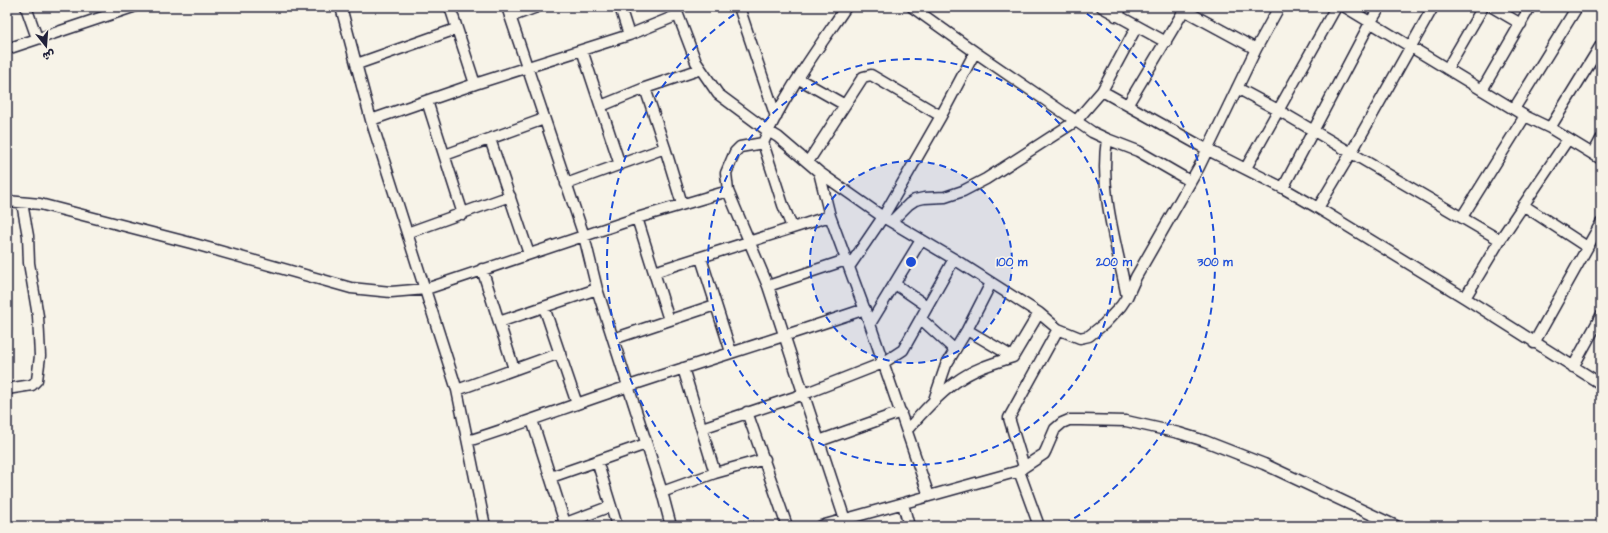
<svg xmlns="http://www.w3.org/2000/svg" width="1608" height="533" font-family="'Architects Daughter','Playpen Sans Arabic',sans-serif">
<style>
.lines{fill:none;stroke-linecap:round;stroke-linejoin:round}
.minor-casing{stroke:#22223b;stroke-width:13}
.minor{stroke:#f7f3e8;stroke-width:10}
.ring{fill:none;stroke:#1d4ed8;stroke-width:2;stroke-dasharray:7 5}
.centre{fill:#1d4ed8;stroke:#f7f3e8;stroke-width:2}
.ring-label{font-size:12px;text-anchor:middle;font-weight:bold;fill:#1d4ed8;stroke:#f7f3e8;stroke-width:3.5;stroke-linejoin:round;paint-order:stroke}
</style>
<rect width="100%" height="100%" fill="#f7f3e8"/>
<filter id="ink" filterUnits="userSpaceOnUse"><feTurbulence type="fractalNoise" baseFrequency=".025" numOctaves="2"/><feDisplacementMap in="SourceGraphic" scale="8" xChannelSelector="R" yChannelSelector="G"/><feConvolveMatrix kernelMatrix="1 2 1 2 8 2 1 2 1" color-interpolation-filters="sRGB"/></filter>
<g filter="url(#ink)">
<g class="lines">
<g class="minor-casing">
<path id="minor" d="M26,7L37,38
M341,7L371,120L457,390L485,526
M450,7L475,84
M507,7L584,236L597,289L662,492L671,526
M620,7L629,35
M675,7L696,62L718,94L768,131L778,137L819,172L883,217L954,259L1039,313L1058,329L1080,338L1089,336L1104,324L1121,306L1127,297L1136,277L1199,167L1256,49L1279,7
M739,7L776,117
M846,7C817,50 784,94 763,143L740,147L735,152L726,173L728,191L768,286L847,526
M912,7L975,52L1092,132L1107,139L1138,151L1190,181
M1102,7L1166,42
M1345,7L1525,116L1550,128L1601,159
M1492,7L1521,24
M1184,10L1256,49
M1116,16L1122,7
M510,17L537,7
M7,49L133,7
M582,50L620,165
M357,64L456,29
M1447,69L1483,7
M799,79L845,105
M645,88L665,148L682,204
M1237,88L1278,110L1500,240
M1482,90L1530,7
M1102,91L1208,150L1283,188L1318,208L1465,298L1601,384
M427,101L463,214
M1128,104L1186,7
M601,106L645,88L701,69
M1514,109L1577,7
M371,120L475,84L629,35L678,15
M1550,128L1601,45
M490,139L529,254
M1107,139C1099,193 1117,245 1127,297
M763,143L783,205L792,227
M1593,154L1601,139
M445,155L544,119
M808,162L863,77L871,75L941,116
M1246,168L1336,7
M819,172L830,216L870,324L929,496
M566,184L665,148
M1283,188L1370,23L1380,7
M7,201L40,204L191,243L351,288L391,292L426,289L637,218L728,191
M1523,205L1587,247
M1318,208L1351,153L1433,7
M1462,217L1525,116
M637,218L669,320
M892,221L909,204L915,200L924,198L945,197L963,191L986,179L1076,121L1102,91L1137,26
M407,233L510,196
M701,258L731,352
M849,267L883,217L941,116L975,52
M482,269L514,369
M654,272L830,216
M895,284L927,306
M768,286L846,260
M1465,298L1500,240L1568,139
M544,307L577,404
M921,319L955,350
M499,322L597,289
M870,324L921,240
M967,330L1013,357
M613,339L715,305
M1534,343L1601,223
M1573,367L1601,316
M683,368L715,473
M7,389L32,385L37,380L40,356L38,316L29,263L28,236L22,203
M457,390L560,353
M934,400L946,365L967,330L991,283
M747,412L787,526
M532,420L565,523
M702,428L804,394L883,363L903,350L954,259
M907,430C922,413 938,395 956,382C973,369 994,363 1013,357L1039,313
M468,441C522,424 575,404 629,386C707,360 786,336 865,309
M819,441L901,412
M597,461L617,526
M1024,467L1044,454L1046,450L1055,429L1062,423L1069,420H1081L1126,421L1179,433L1205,441L1264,464L1396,526
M1019,471L1039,526
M551,477L646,444
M662,492L715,473L765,459
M903,504L909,526
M558,526L611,506
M821,526L1019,471L1024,467L1009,418L1058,329"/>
</g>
<use href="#minor" class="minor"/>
</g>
</g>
<circle cx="911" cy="262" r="101" fill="#1d4ed8" fill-opacity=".12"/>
<g class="ring">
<circle cx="911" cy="262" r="101"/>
<circle cx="911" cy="262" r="203"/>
<path d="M759 525A304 304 0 0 1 745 7M1077 7A304 304 0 0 1 1063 525"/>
</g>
<circle cx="911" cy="262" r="6" class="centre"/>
<g class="ring-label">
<text x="1012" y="266">100 m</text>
<text x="1114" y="266">200 m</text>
<text x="1215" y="266">300 m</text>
</g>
<rect width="1608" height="533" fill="none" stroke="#f7f3e8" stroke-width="24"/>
<rect x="12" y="12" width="1584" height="509" fill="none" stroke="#22223b" stroke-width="1.5" filter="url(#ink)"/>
<g transform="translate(46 46) rotate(163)" stroke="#f7f3e8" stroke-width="3" paint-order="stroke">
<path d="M0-3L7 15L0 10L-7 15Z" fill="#22223b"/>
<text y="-6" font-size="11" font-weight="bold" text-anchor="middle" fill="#22223b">ش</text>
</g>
</svg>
